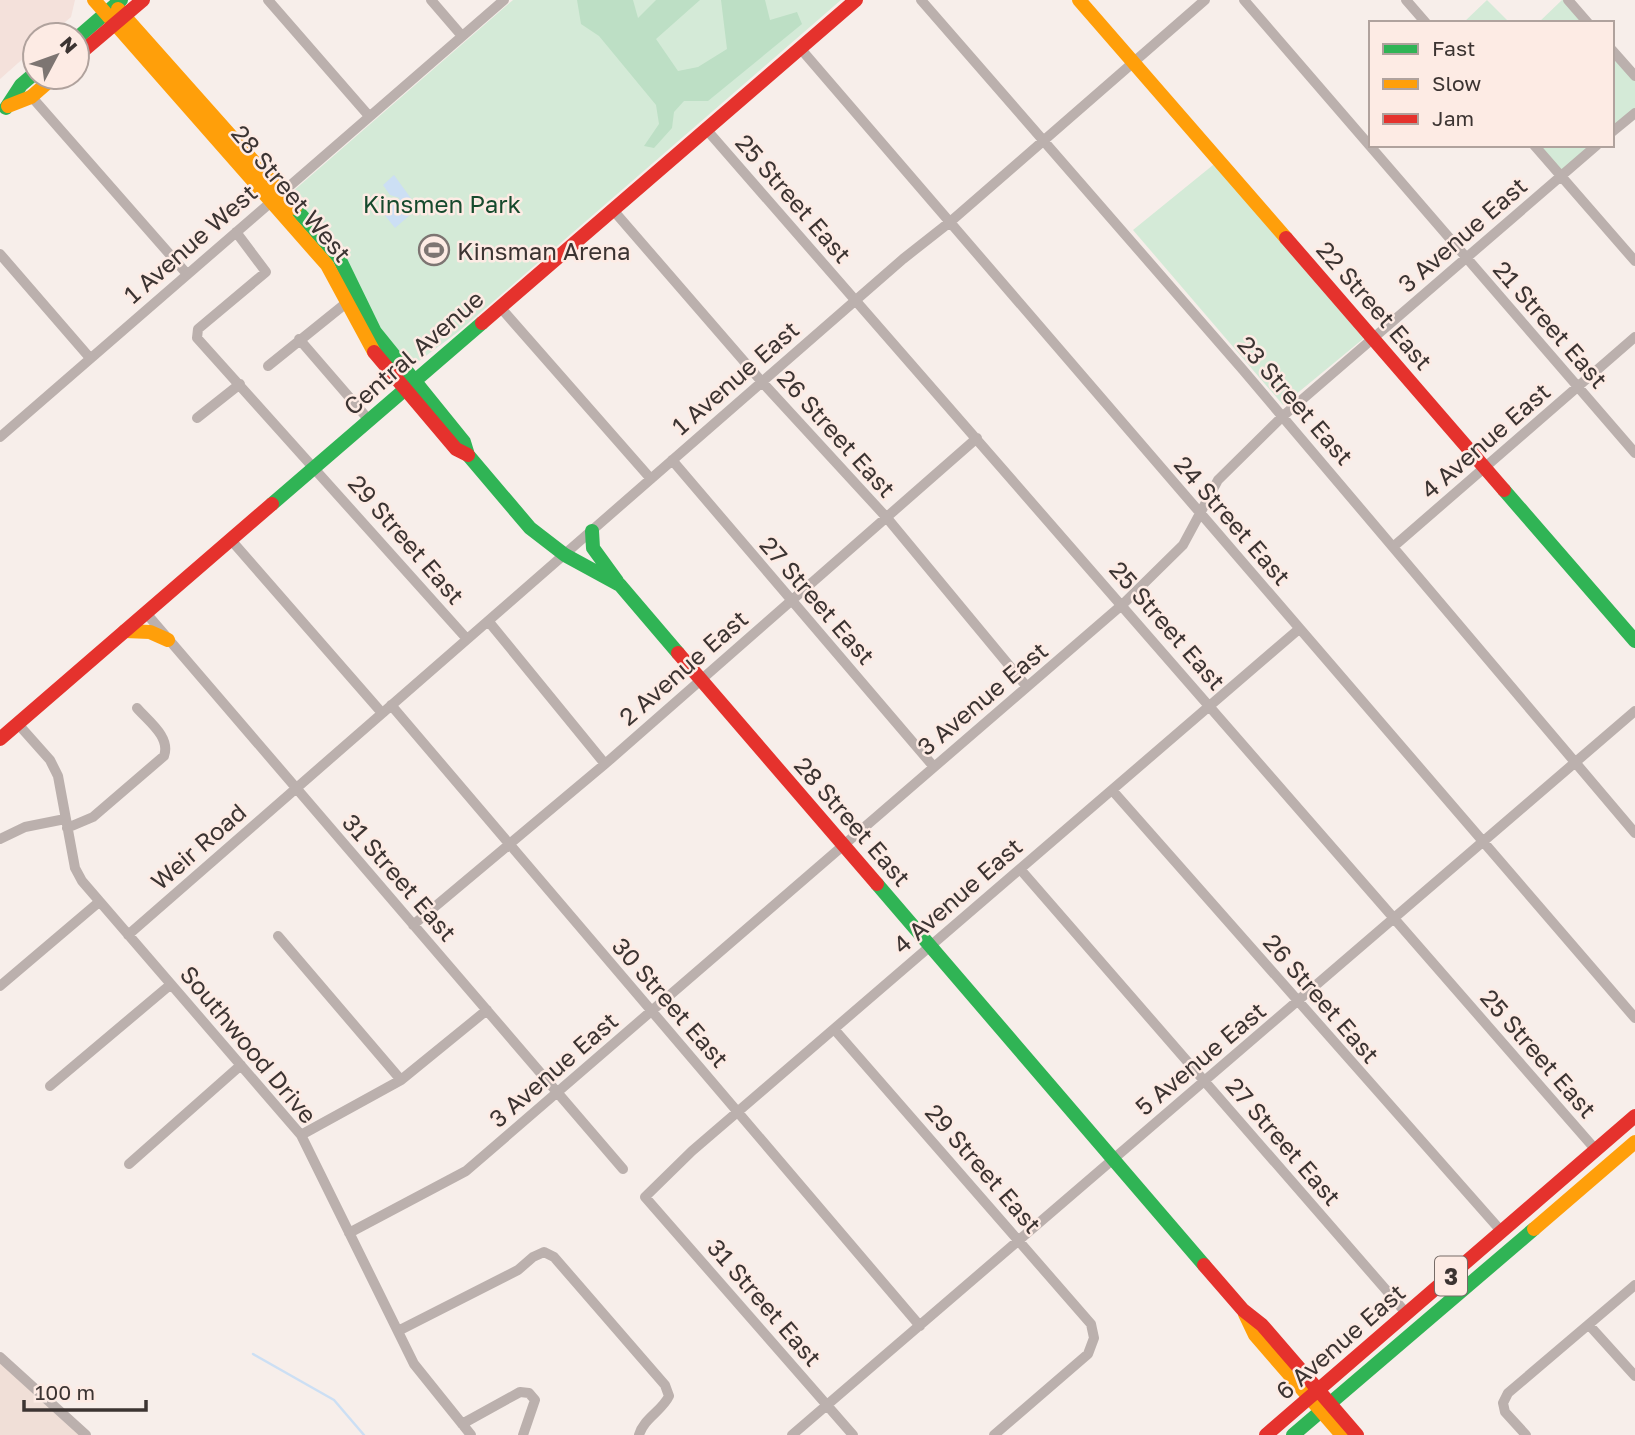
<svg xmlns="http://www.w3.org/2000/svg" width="1635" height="1435" font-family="'Golos Text',sans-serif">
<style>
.built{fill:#f4e1db}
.industrial{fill:#f0dfd7}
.green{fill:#d4ead7}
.forest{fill:#bddfc5}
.water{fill:#ccdff4}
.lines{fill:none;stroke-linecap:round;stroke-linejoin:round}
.stream{stroke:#ccdff4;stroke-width:2.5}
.street{stroke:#bbb0ad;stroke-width:10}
.fast{stroke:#30b455;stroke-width:14}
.slow{stroke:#ff9f0a;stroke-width:14}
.jam{stroke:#e5322d;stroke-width:14}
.labels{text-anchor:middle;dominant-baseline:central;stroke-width:5;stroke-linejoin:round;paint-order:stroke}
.shield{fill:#fdebe4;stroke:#766b67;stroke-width:2}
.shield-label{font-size:23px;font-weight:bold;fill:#3c3432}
.street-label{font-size:24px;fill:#3c3432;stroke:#fdebe4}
.park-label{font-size:24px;fill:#164a2d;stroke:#fdebe4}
.poi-label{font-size:24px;fill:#3c3432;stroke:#fdebe4;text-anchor:start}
</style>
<rect width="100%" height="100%" fill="#f7eeea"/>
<path class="built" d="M0,0H75L71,17L50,35H35V48L0,79Z"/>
<path class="industrial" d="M0,1357L86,1435H0Z"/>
<path class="green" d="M513,0H841L458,332L419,361L410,364L384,338L292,192Z
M1487,0L1510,23H1463Z
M1562,0H1567L1587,23H1538Z
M1612,52L1635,78V111L1612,131Z
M1534,145H1596L1561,176Z
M1218,161L1369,334L1283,405L1133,230Z"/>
<path class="forest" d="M577,0H633L638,18L656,0H700L656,39L678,71L698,67L727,49L721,0H765L770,20L797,12L802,24L708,101H684L674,112L672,128L654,148L644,146L659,124L656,105L599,36L581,24Z"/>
<path class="water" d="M394,175L418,208L395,228L383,213L400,198L390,195L383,185Z"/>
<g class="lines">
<path class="stream" d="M253,1354L334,1400L364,1435"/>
<path class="street" d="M268,0L369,116
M431,0L462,36
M921,0L1243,370L1635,833
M1244,0L1635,453
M1406,0L1426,23
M1568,0L1588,23
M800,48L1635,1018
M1612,50L1635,76
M30,95L187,274
M706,129L1595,1149
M1612,132L1635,113
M1534,145L1635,261
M613,210L762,382L887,518L1027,687
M236,232L266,272L198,329L197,338L467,639
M0,254L90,358
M500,307L651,479
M299,339L369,420
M268,366L345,304
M197,418L240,384
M0,437L504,0
M672,460L934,767
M231,540L382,713
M1393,547L1635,337
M146,613L623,1169
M489,622L605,764
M391,705L920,1326
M18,724L50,760L58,776L75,868L82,881L301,1135L414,1364L471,1435
M1112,790L1502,1232
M67,828L93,817L164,756C171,737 148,721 137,708
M0,839L25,827L65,819
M1020,869L1407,1314
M413,925L605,764L977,438
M128,935L903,259L950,222L1205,0
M278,936L401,1080
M0,986L99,902
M834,1029L1091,1324L1094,1338L1088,1354L994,1435
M50,1086L170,985
M301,1135L401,1080L487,1010
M129,1164L241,1065
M349,1233L466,1171L1123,604L1183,545L1218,480L1283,416L1597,145
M1589,1325L1635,1376
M398,1331L518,1270L533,1257L544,1252L554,1257L665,1385L669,1396C662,1411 644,1418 639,1435
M0,1357L86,1435
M462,1424L520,1392L529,1393L535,1400L523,1435
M792,1435L1635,711
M853,1435L645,1197L692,1151L1299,629
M1526,1435L1505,1412L1503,1403L1508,1393L1635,1285"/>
<path class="fast" d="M77,38L121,0
M6,108L21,85L35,73
M295,208L339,258L375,332L464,442L468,455L530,528L565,555L620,585L678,653
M1504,490L1635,641
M272,504L482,323
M592,531L593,548L617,581
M877,884L1204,1265
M1293,1435L1534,1229"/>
<path class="slow" d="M94,0L327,265L374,352
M1079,0L1286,238
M118,9L295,208
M8,106L31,97L54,77
M125,631L150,632L168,640
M1534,1229L1635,1142
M1245,1314L1255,1335L1342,1435"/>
<path class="jam" d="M77,56L143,0
M1286,238L1504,490
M482,323L856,0
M374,352L456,449L468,455
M678,653L877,884
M0,739L272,504
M1204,1265L1243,1310L1262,1325L1357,1435
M1266,1435L1635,1116"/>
</g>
<defs>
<g id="stadium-ring" transform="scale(1.575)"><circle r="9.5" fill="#fdebe4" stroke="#7d7572" stroke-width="1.5"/><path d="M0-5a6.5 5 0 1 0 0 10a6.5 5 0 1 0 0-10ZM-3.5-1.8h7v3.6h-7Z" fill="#7d7572"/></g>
</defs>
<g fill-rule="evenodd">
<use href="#stadium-ring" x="434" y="250"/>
</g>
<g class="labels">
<rect class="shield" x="1435" y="1256.5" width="32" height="39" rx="5"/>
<g class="shield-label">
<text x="1451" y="1276">3</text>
</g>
<g class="street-label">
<text transform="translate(292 193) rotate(50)">28 Street West</text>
<text transform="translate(794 198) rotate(49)">25 Street East</text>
<text transform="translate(1462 234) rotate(-41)">3 Avenue East</text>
<text transform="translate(190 243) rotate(-41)">1 Avenue West</text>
<text transform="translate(1375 305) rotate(49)">22 Street East</text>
<text transform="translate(1551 324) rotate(49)">21 Street East</text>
<text transform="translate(413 352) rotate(-41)">Central Avenue</text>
<text transform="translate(735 377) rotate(-41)">1 Avenue East</text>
<text transform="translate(1296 400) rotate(49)">23 Street East</text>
<text transform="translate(837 433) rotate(48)">26 Street East</text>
<text transform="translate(1485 440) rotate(-41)">4 Avenue East</text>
<text transform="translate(1233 520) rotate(49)">24 Street East</text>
<text transform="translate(407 539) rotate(49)">29 Street East</text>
<text transform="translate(818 600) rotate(49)">27 Street East</text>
<text transform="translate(1168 625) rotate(49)">25 Street East</text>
<text transform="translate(683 667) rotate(-41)">2 Avenue East</text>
<text transform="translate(982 698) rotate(-40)">3 Avenue East</text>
<text transform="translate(853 821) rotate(49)">28 Street East</text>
<text transform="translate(198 846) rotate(-41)">Weir Road</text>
<text transform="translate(400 877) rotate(49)">31 Street East</text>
<text transform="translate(957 895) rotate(-41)">4 Avenue East</text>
<text transform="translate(1322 998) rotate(49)">26 Street East</text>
<text transform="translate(671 1002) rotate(49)">30 Street East</text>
<text transform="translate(249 1044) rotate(50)">Southwood Drive</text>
<text transform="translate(1539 1053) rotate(49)">25 Street East</text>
<text transform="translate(1200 1058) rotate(-40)">5 Avenue East</text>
<text transform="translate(553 1069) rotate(-41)">3 Avenue East</text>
<text transform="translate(1284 1141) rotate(49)">27 Street East</text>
<text transform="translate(984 1168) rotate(49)">29 Street East</text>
<text transform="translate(765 1302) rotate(49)">31 Street East</text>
<text transform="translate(1340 1341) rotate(-41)">6 Avenue East</text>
</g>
<g class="park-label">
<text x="442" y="203">Kinsmen Park</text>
</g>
<g class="poi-label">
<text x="457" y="250">Kinsman Arena</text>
</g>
</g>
<rect x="1369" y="21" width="245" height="126" fill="#fdebe4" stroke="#b0a29d" stroke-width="2"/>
<rect x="1383" y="44" width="35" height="10" fill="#30b455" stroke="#b0a29d" stroke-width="2"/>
<text x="1432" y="56" font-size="21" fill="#3c3432">Fast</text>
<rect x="1383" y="79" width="35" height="10" fill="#ff9f0a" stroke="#b0a29d" stroke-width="2"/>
<text x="1432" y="91" font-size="21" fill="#3c3432">Slow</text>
<rect x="1383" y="114" width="35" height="10" fill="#e5322d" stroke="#b0a29d" stroke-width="2"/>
<text x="1432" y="126" font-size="21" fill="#3c3432">Jam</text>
<g transform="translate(56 56) rotate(49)"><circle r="33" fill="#fdebe4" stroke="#b0a29d" stroke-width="2"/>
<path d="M0-5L12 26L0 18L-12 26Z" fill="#7d7572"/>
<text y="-10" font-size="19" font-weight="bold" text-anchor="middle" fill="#3c3432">N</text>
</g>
<path d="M24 1400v10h122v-10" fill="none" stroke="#3c3432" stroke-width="3.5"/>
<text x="35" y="1400" font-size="21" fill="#3c3432" stroke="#fdebe4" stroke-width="5" paint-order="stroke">100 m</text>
</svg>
